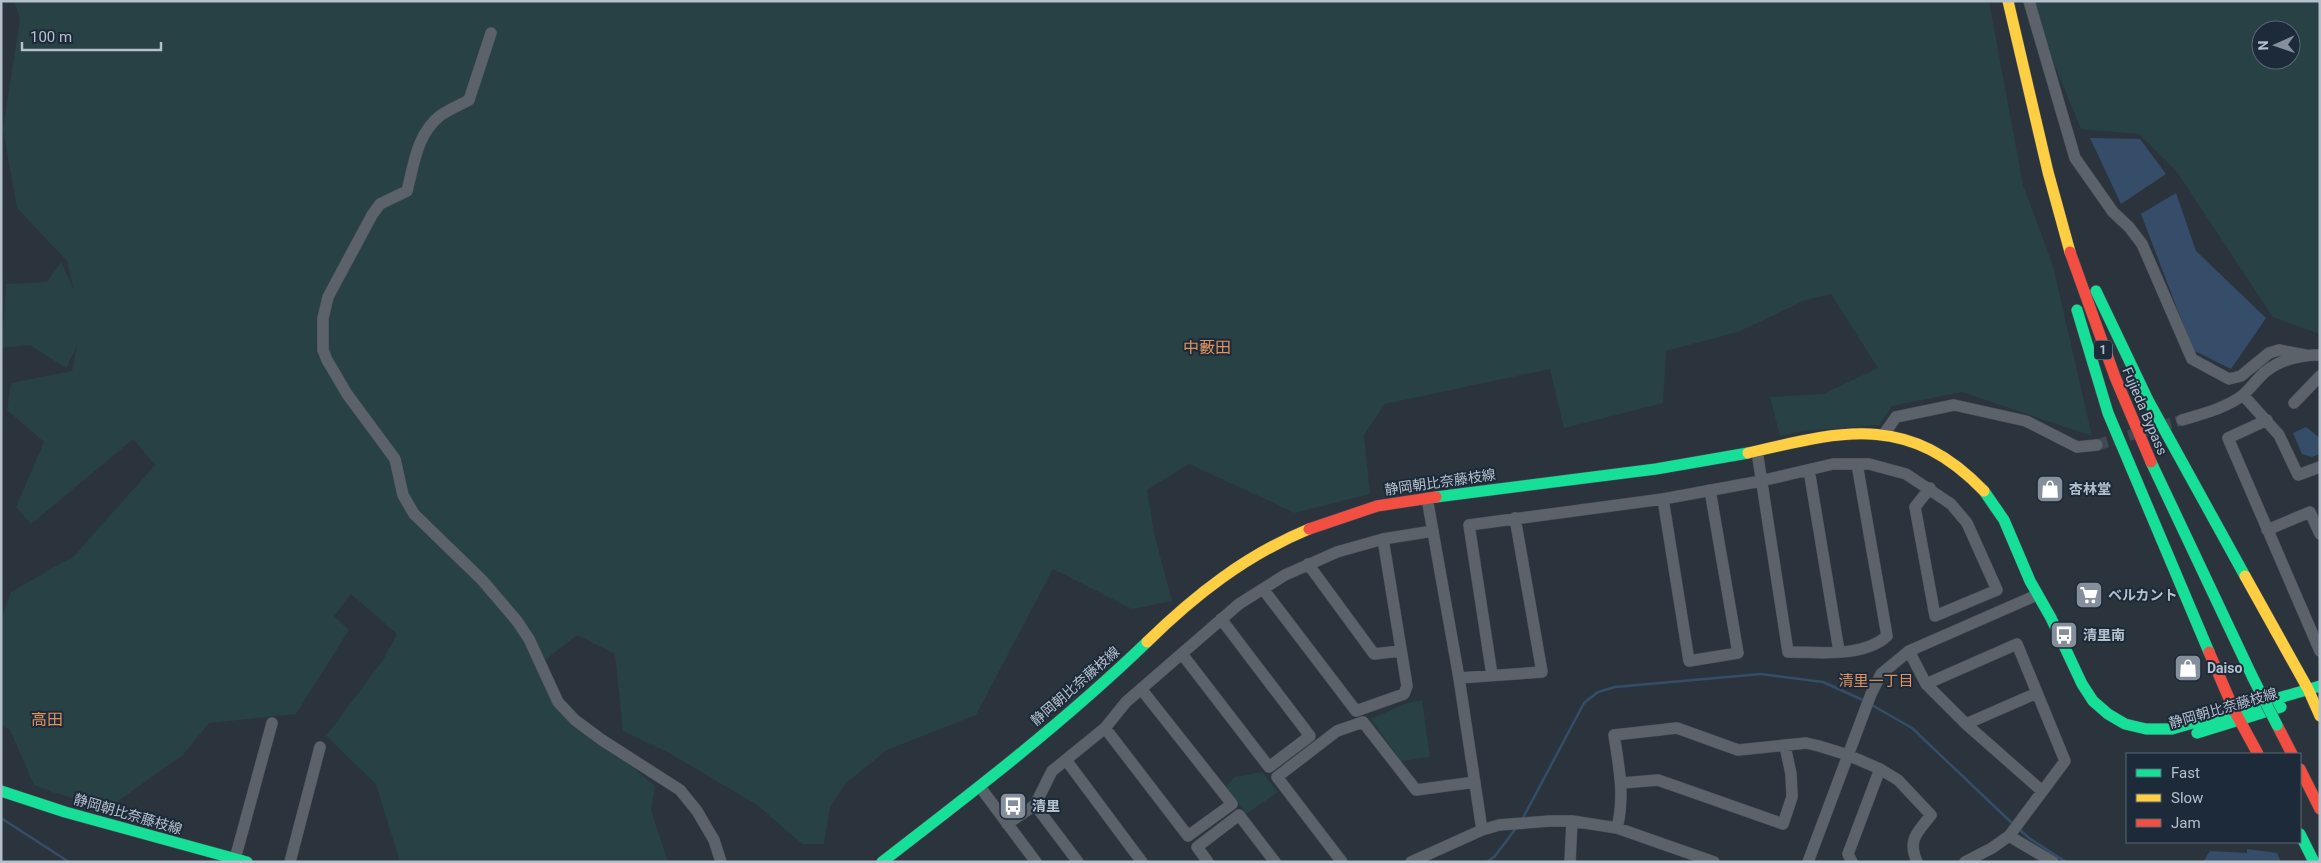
<svg xmlns="http://www.w3.org/2000/svg" width="2321" height="863" font-family="Roboto,'Noto Sans JP',sans-serif">
<style>
.green{fill:#274144;fill-rule:evenodd}
.water{fill:#354d69}
.lines{fill:none;stroke-linecap:round;stroke-linejoin:round}
.stream{stroke:#354d69;stroke-width:2.5}
.street-tunnel{stroke:#404953;stroke-width:11;stroke-dasharray:11 5.5;stroke-linecap:butt}
.street-casing{stroke:#4a5057;stroke-width:12}
.fast-casing{stroke:#4a5057;stroke-width:12}
.slow-casing{stroke:#4a5057;stroke-width:12}
.jam-casing{stroke:#4a5057;stroke-width:12}
.street{stroke:#5c6269;stroke-width:11}
.fast{stroke:#16e098;stroke-width:11}
.slow{stroke:#ffcf43;stroke-width:11}
.jam{stroke:#f24e42;stroke-width:11}
.fast-bridge-casing{stroke:#485058;stroke-width:12;stroke-linecap:butt}
.fast-bridge{stroke:#16e098;stroke-width:11}
.labels{text-anchor:middle;dominant-baseline:central;stroke-width:4;stroke-linejoin:round;paint-order:stroke}
.shield{fill:#1d2a39;stroke:#8793a1;stroke-width:1}
.shield-label{font-size:12px;font-weight:bold;fill:#b5c0cd}
.street-label{font-size:14px;fill:#b5c0cd;stroke:#1d2a39}
.poi-label{font-size:14px;font-weight:bold;fill:#b5c0cd;stroke:#1d2a39;text-anchor:start}
.neighbourhood-label{font-size:15px;fill:#e0915e;stroke:#1d2a39}
.quarter-label{font-size:16px;fill:#e0915e;stroke:#1d2a39}
</style>
<rect width="100%" height="100%" fill="#2b343d"/>
<path class="green" d="M14,1H1989L2023,185L2053,266L2092,436L1962,392L1892,406L1879,425L1802,431L1780,436L1770,397L1823,394L1878,368L1831,294L1806,300L1738,332L1666,351L1663,403L1564,428L1550,369L1385,404L1364,435L1370,494L1295,513L1189,464L1147,490L1154,533L1172,601L1132,609L1053,569L976,715L887,750L846,783L830,807L824,844H802L757,805L669,753L623,731L615,654L577,635L540,664L556,699L593,734L655,786L651,810L668,862H400L376,784L326,736L383,660L397,634L351,594L334,616L349,630L296,714L209,723L183,755L108,808L52,792L34,785L10,730L1,724V619L11,592L74,556L155,465L133,439L31,524L16,507L44,442L7,410L11,383L72,371L77,346L66,368L30,345L2,348L6,284L47,282L61,262L74,290L67,261L17,208L3,129L20,19Z
M2028,1H2320V334L2273,317L2177,172L2139,134L2081,129ZM2261,30H2291V60H2261Z
M1422,700L1430,757L1401,761L1371,719L1404,704Z
M1262,772L1278,792L1246,814L1226,786L1235,777Z"/>
<path class="water" d="M2090,138L2140,139L2166,174L2121,204Z
M2176,193L2196,251L2266,318L2231,369L2193,350L2141,214Z
M2306,427L2320,438V454L2312,457L2302,454L2293,433Z
M2247,849L2277,853L2281,862H2203L2210,851L2247,853Z"/>
<g class="lines">
<path class="stream" d="M1870,704L1912,728L2014,825
M1,818L69,862
M1523,818L1584,703L1598,692L1615,687L1761,674L1823,682L1865,701
M2019,829L2029,838L2066,862
M1487,862L1495,856L1517,827"/>
<path class="street-tunnel" d="M2097,445L2182,420"/>
<g class="street-casing">
<path id="street" d="M2029,1L2075,158L2113,212L2129,227L2142,244L2192,359L2229,379L2241,376L2269,353L2279,350L2305,355
M491,33L469,100C460,105 450,109 441,115C417,133 414,164 407,191L380,204L372,215L328,297L323,318V350L327,360L347,394L395,459L403,495L414,514L482,580L517,621L529,639L558,702L575,720L602,740L680,790L697,811L714,840L721,862
M2243,395L2279,435L2298,475L2320,467
M2294,403L2320,376
M2182,420C2202,414 2226,408 2243,395C2251,388 2257,379 2265,372C2281,359 2299,355 2320,355
M2267,420L2228,438L2320,651
M1884,434L1896,417L1954,405L2026,421L2077,447L2097,445
M1757,451L1788,652C1818,652 1863,658 1887,636L1857,464
M1809,470L1839,651
M1427,498L1459,678L1482,830
M1663,499L1689,661L1738,653L1710,490
M2267,530L2310,512L2320,534
M1308,564L1374,654L1400,651
M1263,589L1356,711L1404,694L1407,686L1383,539
M1909,651L1926,684L1966,724L2042,791
M1182,654L1269,767L1310,736L1221,619
M1492,675L1469,525L1663,499L1761,481L1833,464H1869L1906,474L1951,504L1967,523L1997,590L1935,616L1915,507L1930,488
M1459,678L1542,672L1515,518
M1926,684L2017,644L2065,761L2009,836L1992,848L1965,862
M1966,724L2037,693
M1105,728L1188,836L1232,804L1142,690
M1066,760L1142,862
M1622,783L1658,780L1783,824L1792,797L1791,774L1785,746
M980,787L1036,862
M1035,805L1078,862
M1007,824L1035,805L1052,771L1105,728L1126,702L1239,604L1285,575L1337,552L1383,539L1433,531
M1617,828C1625,796 1619,767 1614,735L1677,728L1738,750L1806,743L1819,746L1848,755L1880,769L1898,780L1931,815C1918,832 1907,839 1917,862
M2009,836L2053,862
M235,859L272,723
M290,862L320,747
M1208,862L1197,847L1239,815L1275,862
M1342,862L1277,777L1337,731L1363,722L1416,790L1475,782
M1411,862L1482,830L1499,825L1550,821H1572L1617,828L1714,862
M1570,862L1572,821
M1808,862L1871,694L1881,674L1909,651L2037,595
M1852,862L1848,854L1880,769"/>
</g>
<g class="fast-casing">
<path id="fast" d="M2096,291L2149,402L2245,576
M2077,310L2108,413L2209,652
M2151,462L2253,678
M1984,491L2004,520L2030,581L2051,618L2082,684L2093,701L2108,714L2125,724L2146,729H2172L2320,686
M1436,497L1656,469L1748,453
M2197,733L2281,707
M1,791L65,812L247,862
M2300,834L2314,862
M882,862C973,792 1064,722 1147,642"/>
</g>
<g class="slow-casing">
<path id="slow" d="M2008,1L2048,172L2070,252
M1748,453C1842,431 1908,412 1984,491
M2245,576L2308,689L2320,716
M1147,642C1195,595 1246,555 1309,529"/>
</g>
<g class="jam-casing">
<path id="jam" d="M2070,252L2115,377L2151,462
M1309,529L1377,506L1436,497
M2209,652L2234,710L2258,754
M2277,725L2292,754
M2300,769L2320,809"/>
</g>
<use href="#street" class="street"/>
<use href="#fast" class="fast"/>
<use href="#slow" class="slow"/>
<use href="#jam" class="jam"/>
<g class="fast-bridge-casing">
<path id="fast-bridge" d="M2253,678L2277,725"/>
</g>
<use href="#fast-bridge" class="fast-bridge"/>
</g>
<defs>
<g id="shop-square" transform="scale(1.4375)"><rect x="-9" y="-9" width="18" height="18" rx="4" fill="#858f9b" stroke="#1d2a39"/><path d="M-5-2.5h2.3a2.7 3.5 0 0 1 5.4 0H5L5.5 6h-11ZM-1.5-2.5h3a1.5 2.3 0 0 0-3 0Z" fill="#fff"/></g>
<g id="supermarket-square" transform="scale(1.4375)"><rect x="-9" y="-9" width="18" height="18" rx="4" fill="#858f9b" stroke="#1d2a39"/><path d="M-6-5.5h2.5l.6 2H6L4.5 2H-2.5L-4.4-4H-6ZM-1.5 3.2a1.3 1.3 0 1 0 .1 0ZM3 3.2a1.3 1.3 0 1 0 .1 0Z" fill="#fff"/></g>
<g id="bus-square" transform="scale(1.4375)"><rect x="-9" y="-9" width="18" height="18" rx="4" fill="#858f9b" stroke="#1d2a39"/><path d="M-5-6H5V4H4V6H2V4H-2V6H-4V4H-5ZM-3.5-4V0h7V-4ZM-3.5 1.2v1.5H-2V1.2ZM2 1.2v1.5H3.5V1.2Z" fill="#fff"/></g>
</defs>
<g fill-rule="evenodd">
<use href="#shop-square" x="2050" y="489"/>
<use href="#supermarket-square" x="2089" y="595"/>
<use href="#bus-square" x="2064" y="635"/>
<use href="#shop-square" x="2188" y="668"/>
<use href="#bus-square" x="1013" y="806"/>
</g>
<g class="labels">
<rect class="shield" x="2094" y="340.5" width="18" height="19" rx="4"/>
<g class="shield-label">
<text x="2103" y="350">1</text>
</g>
<g class="street-label">
<text transform="translate(2145 411) rotate(67)">Fujieda Bypass</text>
<text transform="translate(1440 482) rotate(-8)">静岡朝比奈藤枝線</text>
<text transform="translate(1075 686) rotate(-41)">静岡朝比奈藤枝線</text>
<text transform="translate(2223 708) rotate(-16)">静岡朝比奈藤枝線</text>
<text transform="translate(128 814) rotate(16)">静岡朝比奈藤枝線</text>
</g>
<g class="poi-label">
<text x="2069" y="489">杏林堂</text>
<text x="2108" y="595">ベルカント</text>
<text x="2083" y="635">清里南</text>
<text x="2207" y="668">Daiso</text>
<text x="1032" y="806">清里</text>
</g>
<g class="neighbourhood-label">
<text x="1876" y="681">清里一丁目</text>
</g>
<g class="quarter-label">
<text x="1207" y="347">中藪田</text>
<text x="47" y="719">高田</text>
</g>
</g>
<rect width="2321" height="863" fill="none" stroke="#b5c0cd" stroke-width="5"/>
<rect x="2126" y="753" width="175" height="90" fill="#1d2a39" stroke="#5a6674"/>
<rect x="2136" y="769" width="25" height="8" fill="#16e098" stroke="#5a6674"/>
<text x="2171" y="778" font-size="15" fill="#b5c0cd">Fast</text>
<rect x="2136" y="794" width="25" height="8" fill="#ffcf43" stroke="#5a6674"/>
<text x="2171" y="803" font-size="15" fill="#b5c0cd">Slow</text>
<rect x="2136" y="819" width="25" height="8" fill="#f24e42" stroke="#5a6674"/>
<text x="2171" y="828" font-size="15" fill="#b5c0cd">Jam</text>
<g transform="translate(2276 45) rotate(268)"><circle r="24" fill="#1d2a39" stroke="#5a6674"/>
<path d="M0-4L9 19L0 12L-9 19Z" fill="#858f9b"/>
<text y="-8" font-size="14" font-weight="bold" text-anchor="middle" fill="#b5c0cd">N</text>
</g>
<path d="M22 42v8h139v-8" fill="none" stroke="#b5c0cd" stroke-width="2.5"/>
<text x="30" y="42" font-size="15" fill="#b5c0cd" stroke="#1d2a39" stroke-width="4" paint-order="stroke">100 m</text>
</svg>
